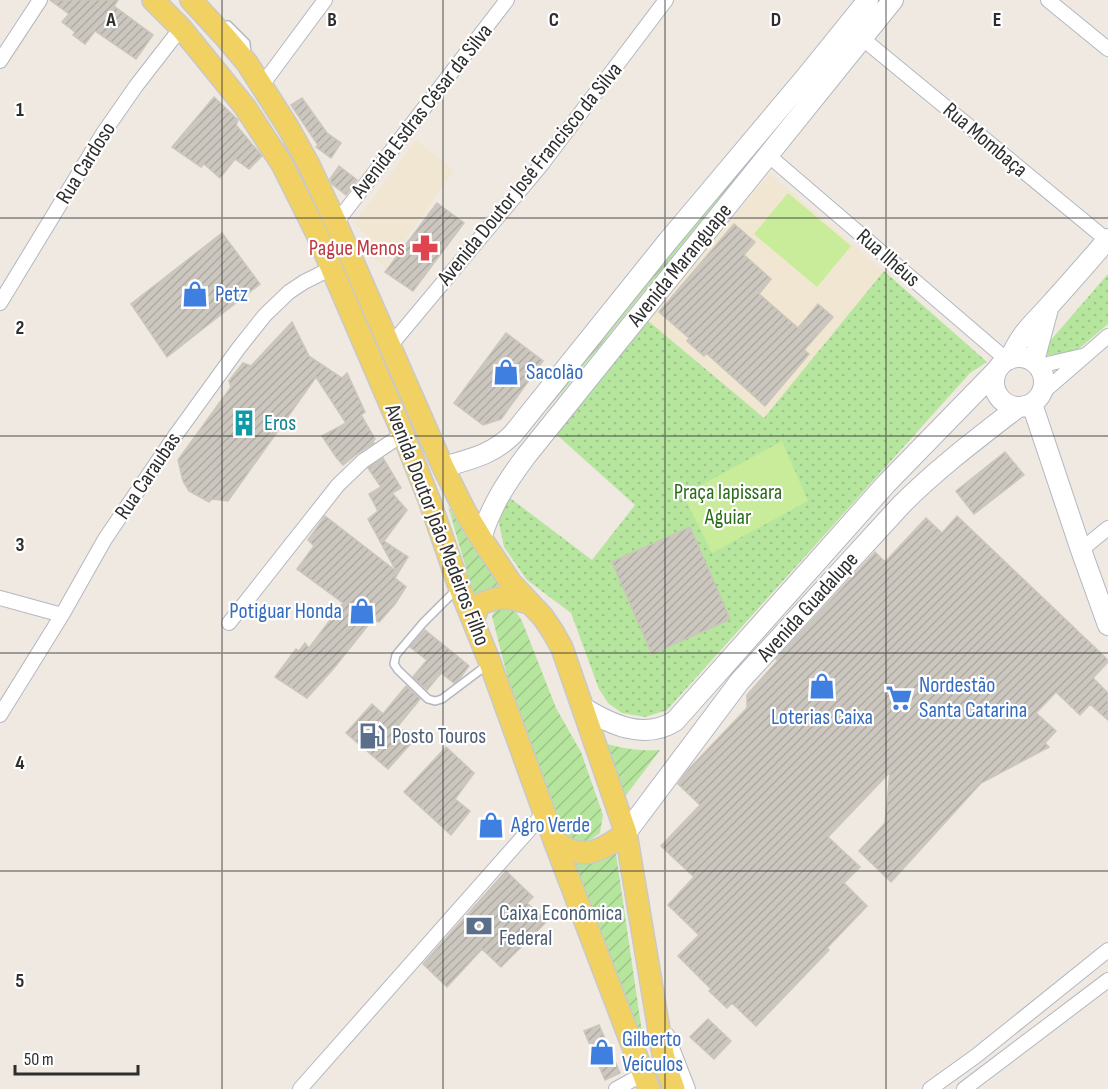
<svg xmlns="http://www.w3.org/2000/svg" width="1108" height="1089" font-family="'Sofia Sans Condensed',sans-serif">
<style>
.education{fill:#f0e6d1}
.grass{fill:url(#grass-dots)}
.garden{fill:url(#garden-furrows)}
.pitch{fill:#c9ec9a}
.building{fill:url(#building-hatch);stroke:#cbc5ba;stroke-width:1.5}
.lines{fill:none;stroke-linecap:round;stroke-linejoin:round}
.lane-casing{stroke:#b4b7c1;stroke-width:10}
.street-casing{stroke:#b4b7c1;stroke-width:16}
.secondary-casing{stroke:#b4b7c1;stroke-width:22}
.primary-casing{stroke:#c9c9c9;stroke-width:24}
.lane{stroke:#fff;stroke-width:7}
.street{stroke:#fff;stroke-width:14}
.secondary{stroke:#fff;stroke-width:20}
.primary{stroke:#f2d163;stroke-width:21}
.grid{fill:none;stroke:#2e2e2e;stroke-width:1.5;stroke-opacity:0.55}
.labels{text-anchor:middle;dominant-baseline:central;stroke-width:4.5;stroke-linejoin:round;paint-order:stroke}
.street-label{font-size:22px;fill:#2e2e2e;stroke:#fff}
.health-label{font-size:22px;fill:#be3a42;stroke:#fff;text-anchor:end}
.shop-label{font-size:22px;fill:#366cbe;stroke:#fff;text-anchor:start}
.culture-label{font-size:22px;fill:#0d838f;stroke:#fff;text-anchor:start}
.park-label{font-size:22px;fill:#2c6e1b;stroke:#fff}
.service-label{font-size:22px;fill:#4e5e75;stroke:#fff;text-anchor:start}
.grid-label{font-size:20px;text-anchor:middle;font-weight:bold;fill:#2e2e2e;stroke:#fff;stroke-width:4.5;stroke-linejoin:round;paint-order:stroke}
</style>
<defs>
<pattern id="grass-dots" width="8" height="8" patternUnits="userSpaceOnUse" patternTransform="scale(1.5)"><rect width="8" height="8" fill="#b6e59e"/><path d="M2 2h.1M6 6h.1" fill="none" stroke="#9dc588" stroke-width="1.8" stroke-linecap="round"/></pattern>
<pattern id="garden-furrows" width="10" height="10" patternUnits="userSpaceOnUse" patternTransform="scale(1.5)"><rect width="10" height="10" fill="#b6e59e"/><path d="M-1 1l2-2M0 10L10 0M9 11l2-2" fill="none" stroke="#9dc588"/></pattern>
<pattern id="building-hatch" width="6" height="6" patternUnits="userSpaceOnUse" patternTransform="scale(1.5)"><rect width="6" height="6" fill="#cbc7bf"/><path d="M-1 1l2-2M0 6l6-6M5 7l2-2" fill="none" stroke="#afaba4"/></pattern>
</defs>
<rect width="100%" height="100%" fill="#efe9e1"/>
<path class="education" d="M416,140L454,170L386,267L370,256L369,237L354,224Z
M770,174L884,271L764,418L647,320Z"/>
<path class="grass" d="M884,271L987,362L970,373L667,710L645,717L622,713L608,703L599,689L571,613L527,580L504,547L498,518L506,495L592,560L635,505L556,434L647,320L764,418Z
M1108,274V324L1074,353L1037,356Z"/>
<path class="garden" d="M748,154L750,161L564,390L541,416L535,415Z
M448,506L471,544L503,585L486,590L474,596Z
M512,606L522,621L556,708L581,752L603,815L600,833L587,842H576L567,836L553,804L511,691L492,616C496,607 503,607 512,606Z
M604,743C624,749 639,751 660,750L624,798Z
M615,847L648,1073L564,859Z"/>
<path class="pitch" d="M788,193L851,246L817,287L754,234Z
M782,441L808,501L712,553L683,495Z"/>
<path class="building" d="M50,0H118L114,6L153,35L136,59L95,31L85,44L73,35L75,32L62,22L69,14Z
M214,97L238,120L236,125L262,156L249,169L235,159L220,178L204,164L201,167L172,147Z
M302,98L327,133L341,143L331,158L316,147L318,145L291,105Z
M339,166L357,180L346,195L332,184L330,179Z
M437,203L464,223L413,291L385,272Z
M734,224L755,242L744,255L771,279L759,294L798,328L818,304L833,317L804,350L809,354L765,406L706,353L704,356L687,341L689,338L659,312Z
M222,233L260,284L167,357L131,304Z
M292,322L309,356L342,378L347,373L365,412L361,415L375,439L373,441L374,443L358,453L343,465L336,457L322,436L346,423L316,377L228,501L212,499L209,502L189,491L183,481L178,460L231,387L229,381L243,363L251,366Z
M506,333L543,361L501,419L483,425L454,403Z
M1005,452L1024,475L974,514L956,491Z
M383,458L401,488L392,493L407,510L384,541L408,557L395,578L406,587L395,604L379,622L373,619L334,668L307,698L275,677L296,649L299,651L305,643L309,648L343,603L297,569L314,546L308,540L325,516L396,571L368,519L378,511L369,494L381,487L368,468Z
M957,516L1108,660V662L1093,678L1108,693V720L1090,704L1080,715L1056,692L1036,713L1056,731L1045,743L1049,747L981,783L891,882L859,851L885,823L890,772L828,837L860,867L844,883L867,906L827,948L829,950L756,1026L732,1003L727,1008L709,991L711,989L678,956L699,935L668,905L694,877L661,846L700,805L678,784L687,771L747,708V695L778,660L776,659L875,552L885,562L926,518L942,533Z
M690,527L730,619L652,654L612,562Z
M425,630L469,666L460,678L454,683L441,673L427,690L413,677L427,660L410,647Z
M406,686L420,699L398,726L414,740L388,769L346,733L372,704L383,714Z
M446,747L474,773L455,799L470,811L451,835L404,792Z
M506,871L533,897L527,903L547,921L501,967L482,949L447,987L423,964Z
M708,1019L731,1041L714,1059L690,1037Z
M599,1025L620,1073L605,1080L584,1031Z"/>
<g class="lines">
<g class="lane-casing">
<path id="lane" d="M228,25L246,43L247,55
M458,588L423,623L396,655L394,664L398,670L428,699L435,701L442,699L487,665"/>
</g>
<g class="street-casing">
<path id="street" d="M1048,0L1108,49
M863,39L1107,240
M0,61L40,0
M262,85L325,0
M768,155L1007,360
M336,223L507,0
M0,303L104,132L136,86L181,28
M390,346L542,164L666,0
M1039,366L1082,356
M1041,394L1108,336
M1081,550L1108,528
M0,598L62,615
M229,623L338,485L363,461L403,434
M0,715L62,615L105,539L175,436L238,349L265,315L289,292L304,282L332,268
M667,1035L688,1089
M300,1089L544,813
M616,1089L643,1074
M930,1089L976,1056L1108,950
M964,1089L1108,980"/>
</g>
<g class="secondary-casing">
<path id="secondary" d="M994 382a25 25 0 1 1 50 0a25 25 0 1 1-50 0Z
M1010,359C1020,334 1032,325 1049,306C1069,284 1089,261 1108,239
M1034,361L1048,309
M1032,404L1081,550L1108,625
M443,467C471,459 492,455 513,434L668,241L805,78L868,0
M481,538C491,506 506,483 526,456L893,0
M582,707C610,724 644,741 675,721L886,484L997,370
M626,833L740,681L902,504C938,468 978,438 1018,407"/>
</g>
<g class="primary-casing">
<path id="primary" d="M153,0L181,28L245,107L282,164L316,232L403,434L430,502L459,586L490,663L554,840L649,1089
M191,0L225,37L247,63L288,127L309,165L336,223L443,467L466,513L481,538L511,583L543,617L553,632L562,648L626,833L663,1054L668,1072L674,1089
M473,620L479,605C498,595 508,597 529,603
M554,840C582,863 601,851 626,833"/>
</g>
<use href="#lane" class="lane"/>
<use href="#street" class="street"/>
<use href="#secondary" class="secondary"/>
<use href="#primary" class="primary"/>
</g>
<path class="grid" d="M222,0V1089M443,0V1089M665,0V1089M886,0V1089M0,218H1108M0,436H1108M0,653H1108M0,871H1108"/>
<defs>
<g id="pharmacy-bare" transform="scale(2.07)"><path d="M-2-6h4v4h4v4h-4v4h-4v-4h-4v-4h4Z" fill="#e0444e" stroke="#fff" stroke-width="2.5" paint-order="stroke"/></g>
<g id="shop-bare" transform="scale(2.07)"><path d="M-5-2.5h2.3a2.7 3.5 0 0 1 5.4 0H5L5.5 6h-11ZM-1.5-2.5h3a1.5 2.3 0 0 0-3 0Z" fill="#3f7fe0" stroke="#fff" stroke-width="2.5" paint-order="stroke"/></g>
<g id="building-bare" transform="scale(2.07)"><path d="M-4-6H4V6H1V3H-1V6H-4ZM-2.5-4.3h1.7v1.8h-1.7ZM.8-4.3h1.7v1.8H.8ZM-2.5-1h1.7V.8h-1.7ZM.8-1h1.7V.8H.8Z" fill="#0f9aa8" stroke="#fff" stroke-width="2.5" paint-order="stroke"/></g>
<g id="supermarket-bare" transform="scale(2.07)"><path d="M-6-5.5h2.5l.6 2H6L4.5 2H-2.5L-4.4-4H-6ZM-1.5 3.2a1.3 1.3 0 1 0 .1 0ZM3 3.2a1.3 1.3 0 1 0 .1 0Z" fill="#3f7fe0" stroke="#fff" stroke-width="2.5" paint-order="stroke"/></g>
<g id="fuel-bare" transform="scale(2.07)"><path d="M-5.5-6h7V0h2V4h1.3V-2.5L3-4.5l.8-.8L6-3V5H2.5V1h-1V6h-7ZM-4.2-4.7v3.2H.2V-4.7Z" fill="#5c6f8a" stroke="#fff" stroke-width="2.5" paint-order="stroke"/></g>
<g id="bank-bare" transform="scale(2.07)"><path d="M-6-4H6V4H-6ZM0-2.3a2.3 2.3 0 1 0 0 4.6a2.3 2.3 0 1 0 0-4.6Z" fill="#5c6f8a" stroke="#fff" stroke-width="2.5" paint-order="stroke"/></g>
</defs>
<g fill-rule="evenodd">
<use href="#pharmacy-bare" x="425" y="248"/>
<use href="#shop-bare" x="195" y="294"/>
<use href="#shop-bare" x="506" y="372"/>
<use href="#building-bare" x="244" y="423"/>
<use href="#shop-bare" x="362" y="611"/>
<use href="#shop-bare" x="822" y="686"/>
<use href="#supermarket-bare" x="899" y="698"/>
<use href="#fuel-bare" x="372" y="736"/>
<use href="#shop-bare" x="491" y="825"/>
<use href="#bank-bare" x="479" y="926"/>
<use href="#shop-bare" x="602" y="1052"/>
</g>
<g class="labels">
<g class="street-label">
<text transform="translate(422 111) rotate(-52)">Avenida Esdras César da Silva</text>
<text transform="translate(985 140) rotate(40)">Rua Mombaça</text>
<text transform="translate(86 163) rotate(-58)">Rua Cardoso</text>
<text transform="translate(530 174) rotate(-51)">Avenida Doutor José Francisco da Silva</text>
<text transform="translate(888 258) rotate(41)">Rua Ilhéus</text>
<text transform="translate(680 265) rotate(-51)">Avenida Maranguape</text>
<text transform="translate(148 476) rotate(-56)">Rua Caraubas</text>
<text transform="translate(437 525) rotate(69)">Avenida Doutor João Medeiros Filho</text>
<text transform="translate(808 607) rotate(-48)">Avenida Guadalupe</text>
</g>
<g class="health-label">
<text x="405" y="248">Pague Menos</text>
</g>
<g class="shop-label">
<text x="215" y="294">Petz</text>
<text x="526" y="372">Sacolão</text>
<text x="342" y="611" text-anchor="end">Potiguar Honda</text>
<text x="919" y="685">Nordestão<tspan x="919" dy="25">Santa Catarina</tspan></text>
<text x="822" y="717" text-anchor="middle">Loterias Caixa</text>
<text x="511" y="825">Agro Verde</text>
<text x="622" y="1039">Gilberto<tspan x="622" dy="25">Veículos</tspan></text>
</g>
<g class="culture-label">
<text x="264" y="423">Eros</text>
</g>
<g class="park-label">
<text x="728" y="492">Praça Iapissara<tspan x="728" dy="25">Aguiar</tspan></text>
</g>
<g class="service-label">
<text x="392" y="736">Posto Touros</text>
<text x="499" y="913">Caixa Econômica<tspan x="499" dy="25">Federal</tspan></text>
</g>
</g>
<g class="grid-label">
<text x="111" y="26">A</text>
<text x="332" y="26">B</text>
<text x="554" y="26">C</text>
<text x="776" y="26">D</text>
<text x="997" y="26">E</text>
<text x="20" y="116">1</text>
<text x="20" y="334">2</text>
<text x="20" y="551">3</text>
<text x="20" y="769">4</text>
<text x="20" y="987">5</text>
</g>
<path d="M15 1065v9h123v-9" fill="none" stroke="#2e2e2e" stroke-width="3"/>
<text x="24" y="1065" font-size="18" fill="#2e2e2e" stroke="#ffffff" stroke-width="4.5" paint-order="stroke">50 m</text>
</svg>
